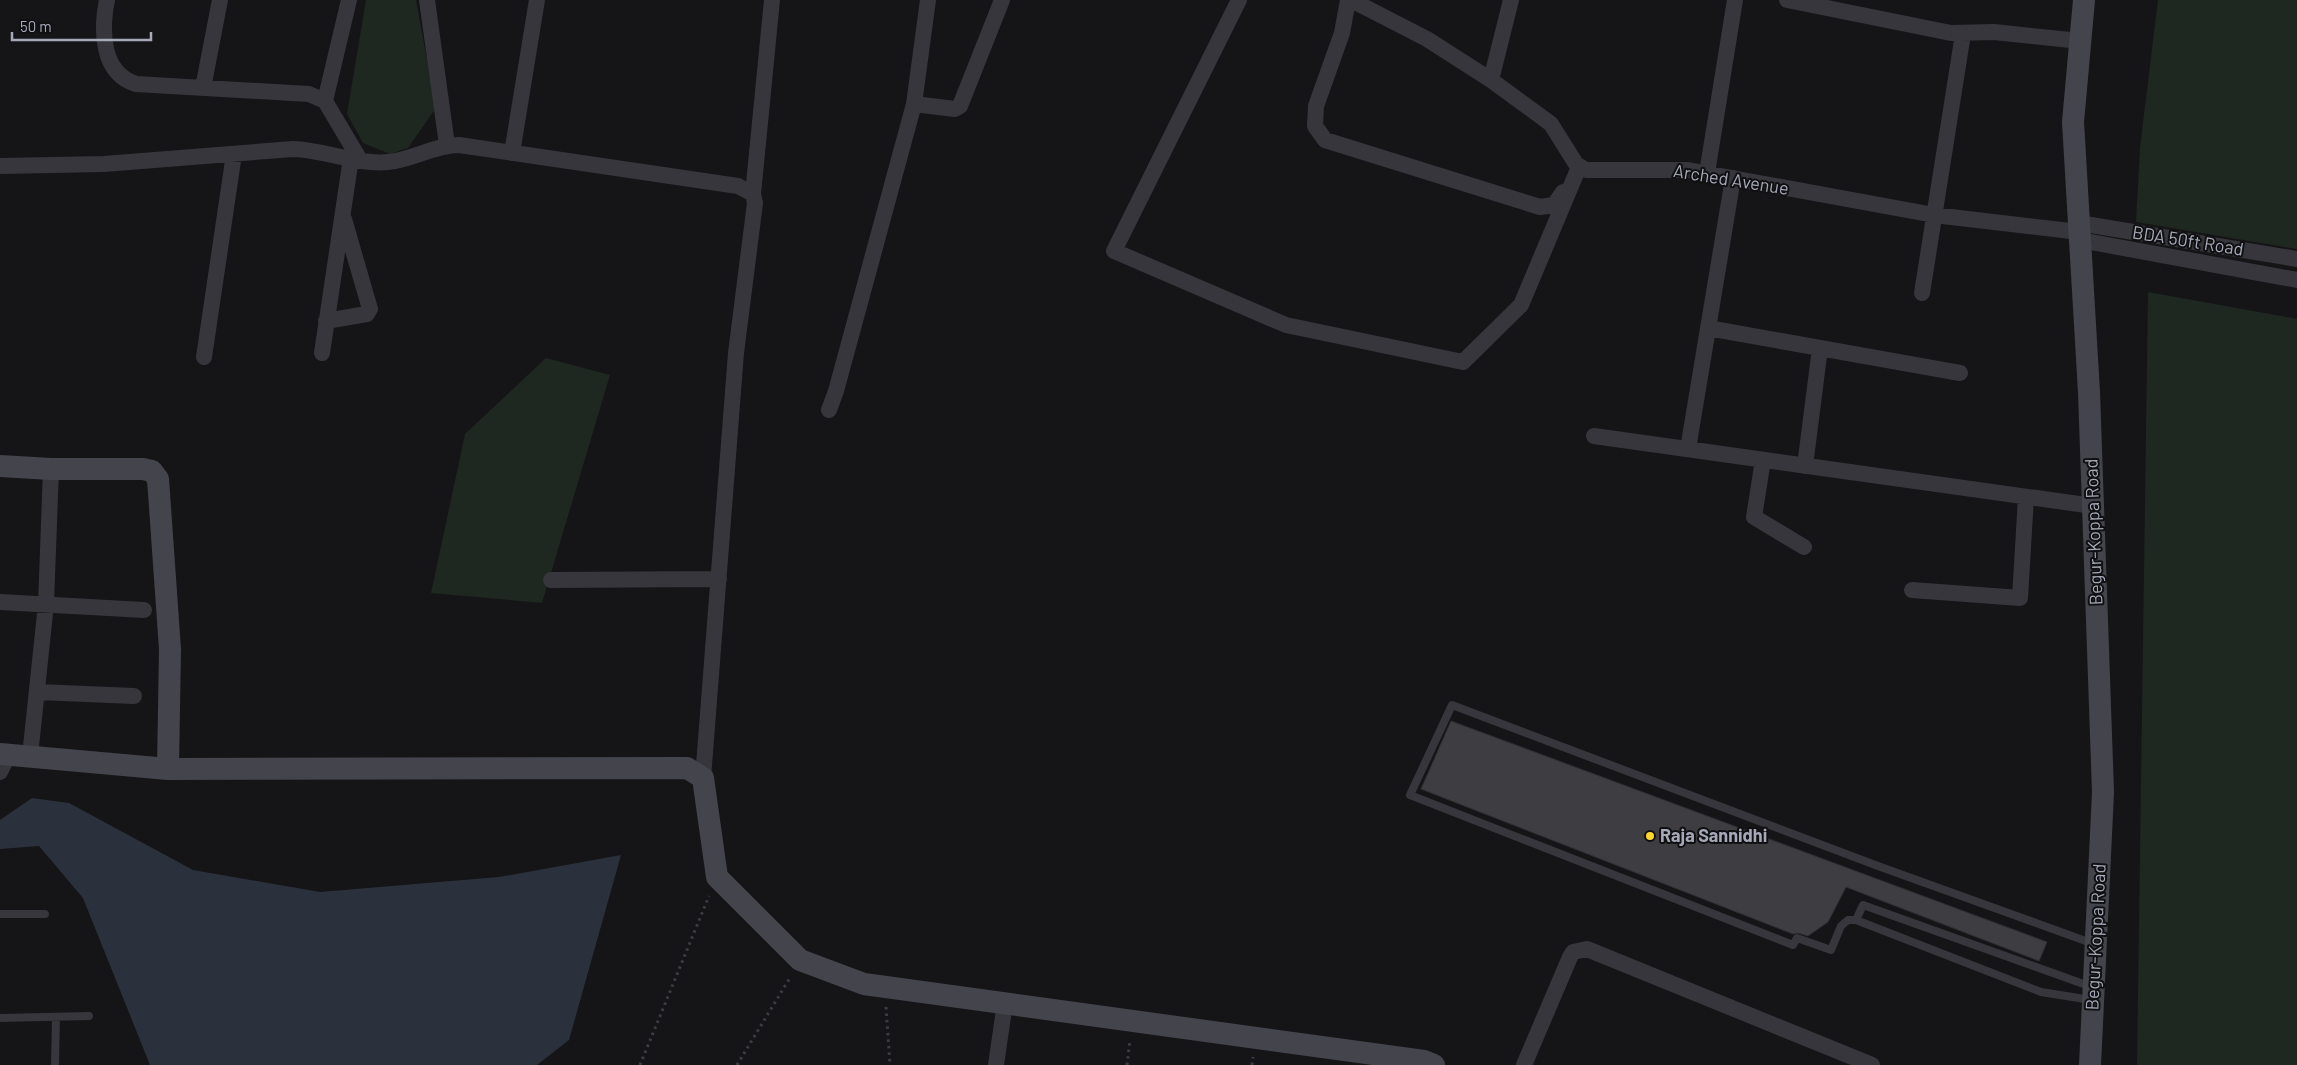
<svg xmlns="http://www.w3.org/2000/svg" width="2297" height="1065" font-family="Barlow,sans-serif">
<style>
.green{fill:#1f2721}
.water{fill:#2a313c}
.building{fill:#3d3d42;stroke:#302f33}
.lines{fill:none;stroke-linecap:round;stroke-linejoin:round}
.path{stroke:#3c3d44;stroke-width:3;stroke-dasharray:2.5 4;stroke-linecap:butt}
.lane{stroke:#36363c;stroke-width:8}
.street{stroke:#36363c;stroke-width:16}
.secondary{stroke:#44444d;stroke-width:22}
.poi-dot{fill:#ffd826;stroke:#101012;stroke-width:2}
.labels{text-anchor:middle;stroke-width:4;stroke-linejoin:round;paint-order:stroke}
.street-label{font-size:18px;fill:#a6a9b8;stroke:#101012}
.poi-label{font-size:18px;font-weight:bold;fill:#a6a9b8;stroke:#101012;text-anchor:start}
</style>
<rect width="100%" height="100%" fill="#151517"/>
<path class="green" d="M366 0H416L436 108 408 148 390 154 363 143 347 114Z
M2158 0H2297V249L2136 222 2140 147Z
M2148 292 2297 319V1065H2137Z
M546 358 610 375 542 603 431 593 465 434Z"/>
<path class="water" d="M32 798 69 803 193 870 320 892 499 877 621 855 569 1040 537 1065H150L83 898 39 846 0 849V820Z"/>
<path class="building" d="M1451 721 2047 942 2039 961 1846 887 1828 922 1808 936 1798 933 1793 934 1421 789Z"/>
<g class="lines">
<path class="path" d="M886 1007 890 1065
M640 1065 709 896
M737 1065 791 976
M1127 1065 1130 1040
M1252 1065 1253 1057"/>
<path class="lane" d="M0 914H45
M1856 920 1863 905 2092 987
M2091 1000 2041 992 1856 920H1848L1841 926 1831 950 1797 938 1793 945 1410 795 1452 705 1878 866 2094 944
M0 1018 89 1016
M55 1065 56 1017"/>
<path class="street" d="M107 0C101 30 101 73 136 84L309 94 325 101 360 160
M427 0 447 145
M1239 0 1114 251 1286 325 1463 362 1521 305 1579 167
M1348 0 1342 33 1316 106 1315 126 1325 140 1540 207 1554 205 1563 192
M1351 0 1427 39 1491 80 1551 124 1576 164 1586 170H1688L1934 215 2079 232
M1787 0 1951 33 1994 32 2080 41
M1491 80 1511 0
M203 88 220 0
M325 101 349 0
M914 104 955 109 960 106 1002 0
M512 153 537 0
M0 166 104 164 293 149C325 150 357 165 388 162 413 160 434 145 459 145L738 186 753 194 755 203 736 353 703 778
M1707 173 1735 0
M753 194 772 0
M2079 223 2297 259
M2080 240 2297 280
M1922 293 1963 34
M326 321 367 314 370 309 344 219
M1708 328 1960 373
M322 353 351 158
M204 357 234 154
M829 410 836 391 914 104 928 0
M1594 436 2093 506
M1688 449 1733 178
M1763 460 1754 517 1804 547
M1805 466 1820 348
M551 580 719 579
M1912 590 2020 598 2026 497
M0 602 144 610
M38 692 134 696
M30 756 46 604 51 469
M0 772 9 754
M996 1065 1005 1003
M1524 1065 1570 957 1573 952 1587 949 1872 1065"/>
<path class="secondary" d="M2084 0 2073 122 2089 392 2103 792 2090 1065
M0 466 51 469H143L152 471 158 479 170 649 168 769
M0 754 168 769 687 768 703 778 717 877 800 960 864 984 1424 1061 1434 1065"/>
</g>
<circle class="poi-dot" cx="1650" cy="836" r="5"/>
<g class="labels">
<g class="street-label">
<text transform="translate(1731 180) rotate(9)" y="6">Arched Avenue</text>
<text transform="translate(2188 241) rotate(9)" y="6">BDA 50ft Road</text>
<text transform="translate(2094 532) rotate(-92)" y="6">Begur-Koppa Road</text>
<text transform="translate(2096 937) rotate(-87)" y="6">Begur-Koppa Road</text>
</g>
<g class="poi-label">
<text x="1660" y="842">Raja Sannidhi</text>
</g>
</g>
<path d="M12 32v8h139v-8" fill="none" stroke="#a6a9b8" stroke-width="2.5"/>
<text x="20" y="32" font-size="15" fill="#a6a9b8" stroke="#101012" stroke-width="4" paint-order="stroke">50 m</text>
</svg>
